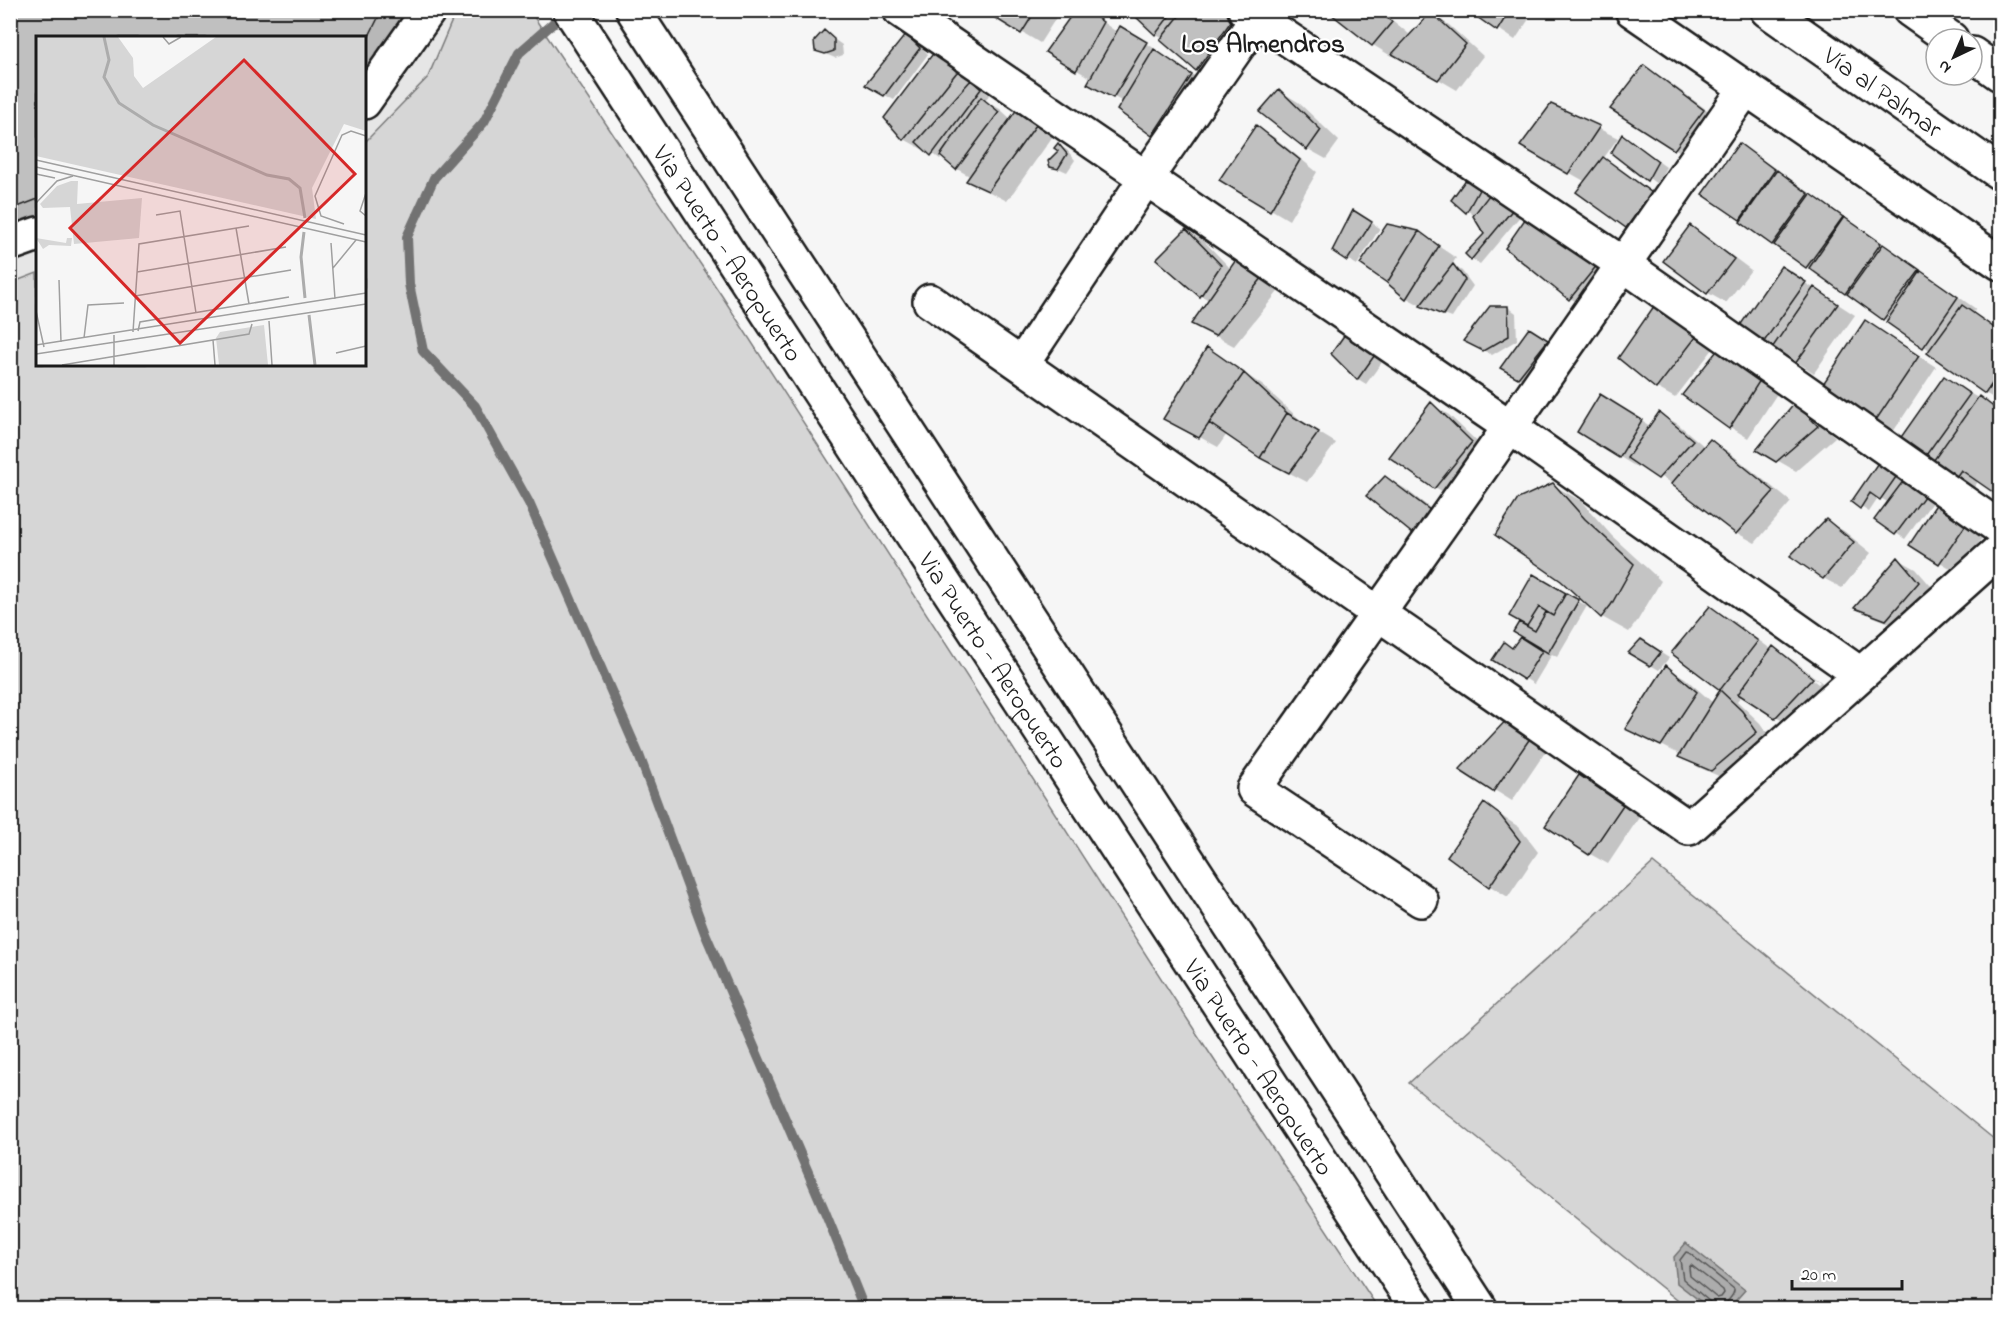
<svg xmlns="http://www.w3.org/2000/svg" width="2011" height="1319" font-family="'Indie Flower',sans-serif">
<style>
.built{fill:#e6e6e6}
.green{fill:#d6d6d6;stroke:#797979;stroke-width:1.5}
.water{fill:#acacac;stroke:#727272;stroke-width:1.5}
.shadow{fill:#0003}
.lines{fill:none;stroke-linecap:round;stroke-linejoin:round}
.shore{stroke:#565656;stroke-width:1.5}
.stream{stroke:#727272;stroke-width:10}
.building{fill:#c0c0c0;stroke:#1c1c1c;stroke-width:1.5}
.minor-casing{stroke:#1c1c1c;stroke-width:38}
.major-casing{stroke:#1c1c1c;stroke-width:38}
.minor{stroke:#fff;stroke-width:33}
.major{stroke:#fff;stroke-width:33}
.labels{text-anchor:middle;stroke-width:4.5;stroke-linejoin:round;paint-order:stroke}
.street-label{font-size:26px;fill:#1c1c1c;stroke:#fff}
.neighbourhood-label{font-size:27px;font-weight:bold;fill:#1c1c1c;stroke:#fff}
.inset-river{fill:none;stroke:#acacac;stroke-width:3}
.inset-road{fill:none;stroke:#9f9f9f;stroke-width:1.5}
.view{fill:#d62828;fill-opacity:0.15;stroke:#d62828;stroke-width:3}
.inset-edge{fill:none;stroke:#1c1c1c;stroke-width:3}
</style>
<rect width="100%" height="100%" fill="#f6f6f6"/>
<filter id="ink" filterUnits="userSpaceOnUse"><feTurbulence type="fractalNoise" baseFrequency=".0167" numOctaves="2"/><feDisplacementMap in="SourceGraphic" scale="12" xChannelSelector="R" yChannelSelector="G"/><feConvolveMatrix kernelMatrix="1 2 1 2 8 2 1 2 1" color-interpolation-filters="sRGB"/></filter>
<g filter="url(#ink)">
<path class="built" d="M10 11H456L428 77 365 142 364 38H38L37 273 11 283Z"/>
<path class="green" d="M456 11H530L722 296 1195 1031 1378 1308H11V283L37 273 38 364H364L365 142 428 77Z
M1653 863 2000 1144V1308H1687L1409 1083Z"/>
<path class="water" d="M1686 1243 1745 1290 1729 1308H1709L1677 1283 1674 1257Z"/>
<path class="shadow" d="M10 10H416L364 95V38H38V225L10 236Z
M985 10H1061L1040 43Z
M1127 10H1138L1135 15Z
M1144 10H1227L1251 28 1215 80 1197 70 1164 38 1156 34Z
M1327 10H1380L1409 34 1403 41 1405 43 1431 14 1449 25 1483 56 1457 90 1394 53 1391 56 1373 45Z
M1470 10H1535L1515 40Z
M1097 18 1118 33 1139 38 1209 86 1170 145 1152 135 1123 102 1089 83 1092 79 1047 52Z
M824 32 842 45 843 55 835 58 816 50Z
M906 36 915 41 928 54 894 100 867 85Z
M936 52 954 63 989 95 985 101 1000 109 1012 120 1018 111 1036 121 1053 136 1007 201 968 181 971 177 957 169 943 156 940 159 924 147 922 149 904 139Z
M1644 66 1662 77 1722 121 1693 160 1612 108Z
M1280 91 1298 102 1339 141 1326 159 1308 149 1261 112Z
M1552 106 1618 138 1603 159 1621 169 1669 205 1645 237 1627 227 1579 192 1586 182 1522 146Z
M1257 127 1275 138 1317 172 1289 220 1222 180Z
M1623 136 1666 167 1657 184 1613 152Z
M1058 145 1067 150 1075 160 1067 172 1051 165 1060 151Z
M1739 145 1757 156 1976 309 1973 313 2000 331V402L1985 393 1931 351 1773 243 1704 194Z
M1476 185 1488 194 1484 201 1485 202 1492 193 1522 214 1480 264 1472 259 1486 234 1475 216 1453 200Z
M1532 211 1615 276 1588 309 1570 298Z
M1354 212 1380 228 1357 265 1334 250Z
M1690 227 1708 238 1751 270 1726 303 1708 293 1665 261Z
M1186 230 1204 241 1231 269 1238 259 1281 288 1234 346 1193 324 1209 300 1200 295Z
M1419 233 1456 258 1452 265 1462 271 1473 286 1452 318 1425 308 1407 298 1362 264Z
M1782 268 1855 315 1814 373 1741 326Z
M1508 307 1516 313 1517 340 1492 355 1465 340Z
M1678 312 1720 340 1675 398 1657 388 1620 358Z
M1866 322 1936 367 1893 432 1875 421Z
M1350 329 1385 358 1366 384 1358 379Z
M1529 330 1556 346 1527 382 1502 368Z
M1208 349 1262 385 1306 425 1336 443 1307 482 1280 468 1227 434 1218 447 1183 428Z
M1720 349 1780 389 1748 438 1730 427Z
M1944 378 2000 411V495L1979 480 1973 489 1901 440Z
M1431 404 1449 415 1489 453 1453 498 1435 487Z
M1795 405 1813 416 1835 437 1796 471 1759 450Z
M1618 406 1650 426 1660 414 1678 424 1705 447 1711 441 1729 452 1791 502 1755 543 1737 533 1677 487 1640 464 1638 468 1579 432Z
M1893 461 1913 487 1933 501 1905 539 1876 520 1889 503 1879 497 1869 512 1853 502Z
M1386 478 1404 488 1448 522 1433 544Z
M1553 485 1581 501 1612 536 1661 581 1638 620 1629 632 1602 617 1562 580Z
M1955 515 1984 535 1958 573 1911 544Z
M1826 521 1844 531 1871 553 1842 588 1823 578Z
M1898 559 1916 569 1937 593 1905 629 1874 617 1857 607Z
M1534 576 1587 606 1557 657 1552 654 1534 684 1494 659 1513 649 1522 636 1515 632 1521 622Z
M1711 608 1729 618 1772 650 1774 648 1789 657V661L1818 684 1820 682 1790 658 1792 659 1830 689 1794 727 1742 695 1737 701 1760 723 1774 743 1730 781 1698 767 1681 755 1627 728 1667 667 1685 678 1713 703 1722 689 1673 653Z
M1642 641 1669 658 1659 670 1630 653Z
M1530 726 1550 745 1512 801 1462 770Z
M1580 777 1640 816 1608 864 1590 854Z
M1484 805 1519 827 1538 852 1508 897 1490 886 1449 856Z"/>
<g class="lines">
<path class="shore" d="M1691 1265 1723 1290 1724 1293 1721 1297 1717 1298 1690 1276 1689 1268Z
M1712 1308 1710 1302 1683 1279 1680 1260 1686 1252 1689 1253 1734 1289C1735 1297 1725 1300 1725 1308"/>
<path class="stream" d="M567 11 519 53 484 122 434 178 407 237 409 284 423 351 475 406 529 503 639 755 705 933 826 1214 864 1308"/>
</g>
<path class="building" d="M10 10H382L364 46V38H38V199L10 210Z
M982 10H1036L1021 34Z
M1075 10H1086L1103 22 1076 71 1045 52Z
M1142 10H1174L1155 35 1136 17Z
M1184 10H1225L1234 17 1196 71 1160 40Z
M1326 10H1377L1392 22 1372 46Z
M1467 10H1510L1497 31Z
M1431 12 1466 44 1438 80 1392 54Z
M1120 26 1147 42 1113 98 1087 84Z
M824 30 834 39V51L825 54 815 51 814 41Z
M906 34 920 48 884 96 865 85Z
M1154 49 1192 75 1152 136 1117 110Z
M935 51 957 72 903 140 884 118Z
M1644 65 1704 110 1674 150 1610 109Z
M971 80 981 89 931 156 916 142Z
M1279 89 1321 130 1307 150 1259 112Z
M981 97 999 112 956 170 940 156Z
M1551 104 1600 126 1568 174 1520 146Z
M1017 109 1036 125 988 191 966 181Z
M1256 125 1300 160 1270 211 1219 180Z
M1622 134 1658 161 1647 181 1611 153Z
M1058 143 1067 154 1058 169 1050 167 1048 161 1058 151 1054 148Z
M1739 143 1775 170 1740 220 1702 194Z
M1603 157 1652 193 1626 228 1576 192Z
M1777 170 1809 194 1772 245 1740 222Z
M1467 178 1480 188 1466 213 1451 200Z
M1492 191 1514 208 1471 260 1465 254 1484 234 1473 216Z
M1811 194 1843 217 1806 268 1774 245Z
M1532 209 1598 264 1569 300 1505 248Z
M1353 210 1372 222 1347 261 1332 251Z
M1844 217 1881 243 1845 294 1809 268Z
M1387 224 1419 231 1387 283 1360 264Z
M1690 225 1734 259 1707 294 1663 261Z
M1186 229 1221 265 1200 297 1156 259Z
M1419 231 1439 246 1406 299 1387 283Z
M1883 244 1920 270 1883 320 1847 294Z
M1238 257 1263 277 1215 336 1191 324Z
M1453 264 1465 280 1443 315 1420 306Z
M1781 266 1806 282 1763 343 1739 327Z
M1921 271 1958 297 1923 348 1886 322Z
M1814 287 1838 304 1795 364 1772 348Z
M1659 299 1703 328 1656 389 1618 358Z
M1962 305 2000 332V372L1985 394 1927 353Z
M1490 306H1508L1509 336 1483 351 1463 341Z
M1865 320 1919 356 1874 423 1821 387Z
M1350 327 1377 352 1357 380 1331 354Z
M1529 328 1548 340 1518 378 1500 368Z
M1207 347 1244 373 1199 438 1163 419Z
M1720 347 1762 377 1729 429 1682 395Z
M1244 373 1287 413 1260 458 1209 423Z
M1944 376 1970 394 1924 458 1899 440Z
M1600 394 1642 420 1619 458 1577 432Z
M1979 396 2000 412 1994 422 2000 427V490L1997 495 1961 470 1954 480 1931 464Z
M1431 402 1472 442 1434 489 1389 457Z
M1795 403 1818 426 1776 462 1756 450Z
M1659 412 1693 440 1658 479 1627 458Z
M1287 413 1319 432 1289 473 1260 458Z
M1710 439 1774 491 1736 534 1671 484Z
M1884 454 1903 467 1880 500 1870 493 1860 509 1851 502Z
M1385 476 1431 511 1414 535 1366 496Z
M1904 480 1925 495 1895 535 1874 520Z
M1553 483 1585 519 1634 564 1611 605 1601 618 1561 581 1495 535 1518 499Z
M1937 503 1967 523 1939 564 1909 545Z
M1826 519 1854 542 1823 579 1790 556Z
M1898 557 1919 582 1886 620 1854 608Z
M1533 574 1566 593 1553 616 1539 607 1527 626 1509 616Z
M1566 593 1579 600 1548 653 1513 632 1519 622 1535 631 1546 612 1553 616Z
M1710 606 1758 641 1720 690 1671 653Z
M1520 637 1542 651 1524 680 1492 660 1504 642 1512 648Z
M1641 639 1661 652 1650 666 1628 653Z
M1773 646 1813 678 1775 718 1738 694Z
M1666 665 1697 692 1661 746 1625 729Z
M1720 690 1742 711 1757 732 1711 771 1678 757Z
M1512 714 1533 734 1493 792 1459 770Z
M1579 775 1623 805 1589 855 1545 826Z
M1484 803 1500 815 1520 841 1489 887 1447 856Z"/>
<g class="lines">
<g class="minor-casing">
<path id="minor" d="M900 10 1510 427 1860 674
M1245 10 1623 264 2000 528
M1632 10 2000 263
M364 102 429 10
M10 244 38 234
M930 301 1379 614 1689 828 2000 550
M1022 364 1146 178 1263 10
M1421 900 1254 789 1510 427 1746 88"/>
</g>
<g class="major-casing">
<g id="major">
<path id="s1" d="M570 10 1417 1308"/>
<path d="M633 10 1480 1308"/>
<path id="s2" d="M1767 10 2000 173"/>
<path d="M1910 10 1951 39"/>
<path d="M1972 54 2000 74"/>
</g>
</g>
<use href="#minor" class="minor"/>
<use href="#major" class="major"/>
</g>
</g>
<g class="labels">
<g class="street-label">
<text dy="9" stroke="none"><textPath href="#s2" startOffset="142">Vía al Palmar</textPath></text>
<text dy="9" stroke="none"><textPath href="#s1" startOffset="290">Via Puerto - Aeropuerto</textPath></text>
<text dy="9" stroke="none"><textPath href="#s1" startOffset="776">Via Puerto - Aeropuerto</textPath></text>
<text dy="9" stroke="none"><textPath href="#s1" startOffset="1262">Via Puerto - Aeropuerto</textPath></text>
</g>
<g class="neighbourhood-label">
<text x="1263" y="52">Los Almendros</text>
</g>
</g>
<g transform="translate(36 36)">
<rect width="330" height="330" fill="#f6f6f6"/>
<path d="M0 1H82L97 22 98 40 107 52 180 1H330V95L308 88 276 152 280 183 0 120ZM35 145H42L41 168 106 162 103 202 38 208 34 171 7 172 4 168 21 150ZM0 202 30 207 31 202H36L35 210 13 209 7 213ZM228 289 232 329H183L180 302 184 296Z" fill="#d6d6d6"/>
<path class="inset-river" d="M68 1 73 24 68 41 83 67 117 89 231 139 253 143 264 152 269 182M268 196 265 221 269 262M273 279 279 329"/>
<path class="inset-road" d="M127 1 133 8 145 1M0 124 330 199M0 131 330 206M0 138 19 142M330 157 324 175 330 180M0 167 21 145 37 140M120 179 144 175 160 277M308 188 285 180 279 160 306 99 315 95 330 100M200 192 213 268M295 207 299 263M297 232 320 204M101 236 250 211M23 244 25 306M99 260 255 234M0 275 8 311M233 285 236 329M102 295 104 286 253 261M97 296 103 208 213 190M78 299V329M48 302 52 269 88 267M177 304 179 329M0 309 330 257M300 317 330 310M0 318 330 268M26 329 213 298 216 288"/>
<path class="view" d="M208 24 319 138 144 307 34 192Z"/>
<rect width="330" height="330" class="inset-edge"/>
</g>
<rect width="2011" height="1319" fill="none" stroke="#fff" stroke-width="36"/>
<rect x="18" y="18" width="1975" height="1283" fill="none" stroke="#1c1c1c" stroke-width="2" filter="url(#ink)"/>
<g transform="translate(1954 57) rotate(224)"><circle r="28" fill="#ffffff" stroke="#a4a4a4" stroke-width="1.5"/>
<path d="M0-4.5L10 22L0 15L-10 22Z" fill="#1c1c1c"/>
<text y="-9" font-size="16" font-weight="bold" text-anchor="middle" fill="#1c1c1c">N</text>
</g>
<path d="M1792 1280v9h110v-9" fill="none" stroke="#1c1c1c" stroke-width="3"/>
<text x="1801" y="1280" font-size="18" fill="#1c1c1c" stroke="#ffffff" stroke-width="4.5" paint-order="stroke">20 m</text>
</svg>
